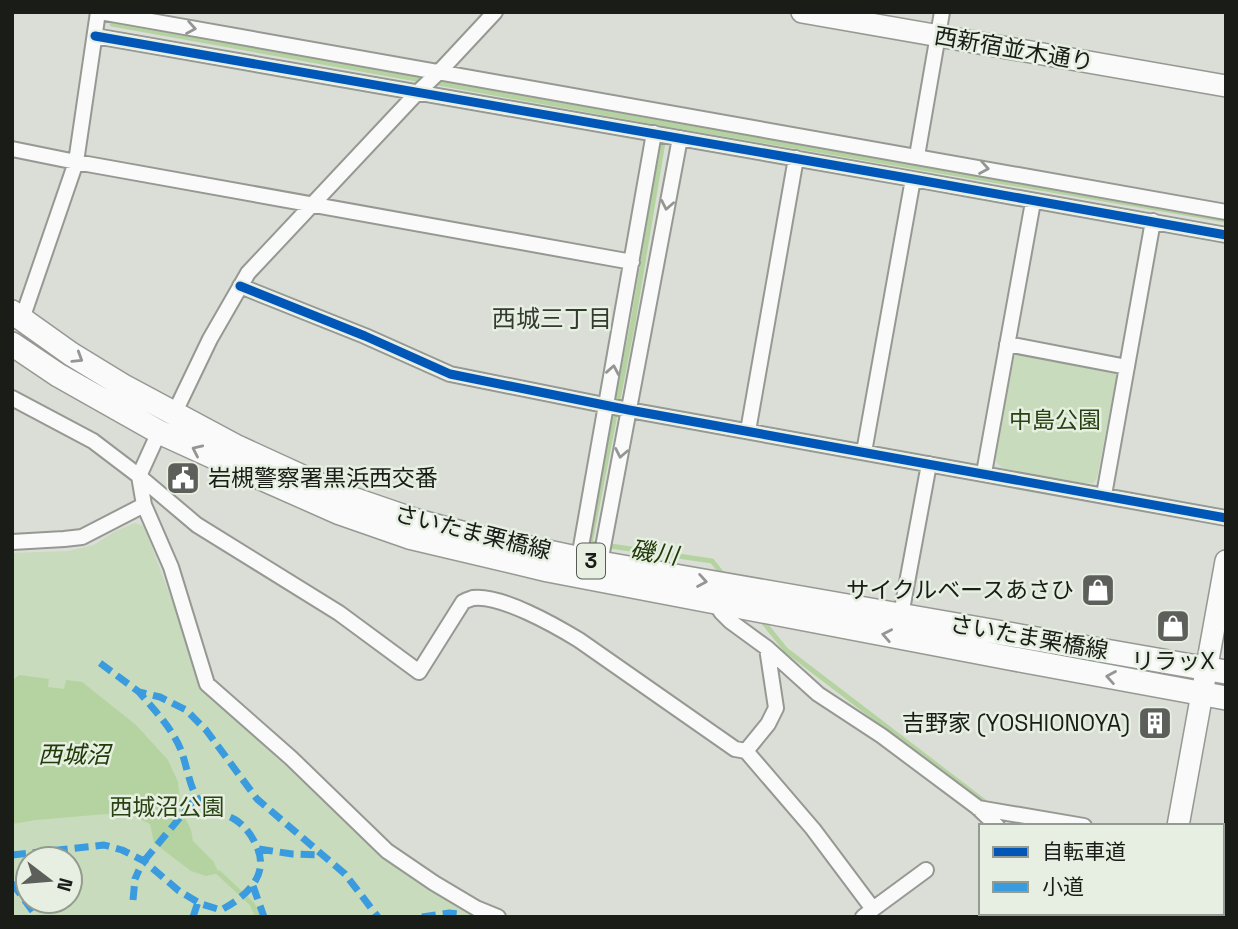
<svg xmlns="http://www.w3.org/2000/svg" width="1238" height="929" font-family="'Space Grotesk','Noto Sans JP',sans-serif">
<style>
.park{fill:#c8dbbc;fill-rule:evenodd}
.water{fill:#b5d3a0}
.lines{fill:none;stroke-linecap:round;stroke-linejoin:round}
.stream{stroke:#b5d3a0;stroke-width:5}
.street-casing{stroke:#969993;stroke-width:18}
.secondary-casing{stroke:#969993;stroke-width:24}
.primary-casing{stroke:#969993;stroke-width:26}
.street{stroke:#f9faf9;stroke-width:14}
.secondary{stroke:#f9faf9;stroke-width:21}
.primary{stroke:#f9faf9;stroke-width:23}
.quiet{stroke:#3b9bdf;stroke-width:7;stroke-dasharray:14 7;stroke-linecap:butt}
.cycleway-casing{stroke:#e6efe1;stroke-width:13}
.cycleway{stroke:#0057b8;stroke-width:9}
.oneway{stroke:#949693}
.labels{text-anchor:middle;stroke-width:5;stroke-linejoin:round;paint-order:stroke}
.shield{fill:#e6efe1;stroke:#565b54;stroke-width:2}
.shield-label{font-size:21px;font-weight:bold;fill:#191c17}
.street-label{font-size:23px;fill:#191c17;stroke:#e6efe1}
.park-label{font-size:23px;fill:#284212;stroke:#e6efe1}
.poi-label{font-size:23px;fill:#191c17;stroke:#e6efe1;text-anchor:end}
.neighbourhood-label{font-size:24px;fill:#333a2f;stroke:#e6efe1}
.water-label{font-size:24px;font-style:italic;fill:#203a08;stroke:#e6efe1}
</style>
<rect width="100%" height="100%" fill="#daded6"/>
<path class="park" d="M1021 351 1115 369 1117 373 1097 478 1093 483H1083L1002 468 995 460 1014 357Z
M135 523 144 526 175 609 201 688 388 860 454 904 481 917H12V553L68 551 94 545 114 532ZM28 859H70V901H28Z"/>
<path class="water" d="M19 675 49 679 48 687 64 689 66 680 82 682 136 725 168 760 178 782 181 809 191 830 193 841 213 861 219 873 206 876 191 871 154 843 150 824 135 817 106 814 36 820 12 824V681Z"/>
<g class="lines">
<path class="stream" d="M113 14 112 24 666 124 1226 220
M666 124 633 322 590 543 712 561 724 576
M760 618 786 650 990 806
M1222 859 1226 860
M219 873 252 904 258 917"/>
<g class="street-casing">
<path id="street" d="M100 12 1226 212
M95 36 913 179 1226 235
M12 149 76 162 632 262
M917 156 942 12
M240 286 365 336 450 374 629 410 1226 518
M22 319 76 162 98 12
M1007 344 1127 367
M12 398 93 441 139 476 144 505 171 567 207 684 291 758 387 851 434 883 476 908 498 917
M174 414 210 339 248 273 417 93 440 71 495 12
M748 431 796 158
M159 432 139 476 197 525 339 613 419 672 463 602C466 600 470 599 473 598 500 594 556 626 579 640L735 749 746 751
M864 452 913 179
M984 473 1033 202
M1104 495 1153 221
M12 542 64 539 82 537 144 505
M579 558 654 133
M600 563 680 138
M715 601 721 612 730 621 767 648 818 694 882 736 977 807 997 826
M901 615 929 464
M767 648 776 708 768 724 746 751 813 829 873 909 863 917
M978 808 1084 826
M1222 849 1226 850
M1222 876H1226
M873 909 926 870
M1088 913 1093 917
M1017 917 1023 913"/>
</g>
<g class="secondary-casing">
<path id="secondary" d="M802 12 1226 86
M1178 826 1226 561
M1162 917V913"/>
</g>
<g class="primary-casing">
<path id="primary" d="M12 312 71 354 125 387 235 446 344 496 414 520 477 537 600 563 1226 672
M12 344 58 375 159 432 227 463 340 513 409 537 548 570 1009 658 1226 698"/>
</g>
<use href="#street" class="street"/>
<use href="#secondary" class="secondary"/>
<use href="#primary" class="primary"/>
<path class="quiet" d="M100 663 139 692 160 697 186 710 206 730 257 799 345 874 378 917
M259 849 292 854 320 855
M12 855 104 845 122 850 144 861 179 891 201 904 221 910C247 896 272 874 255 843 251 834 242 823 234 819 218 810 211 819 198 799 190 788 187 767 182 753 174 730 155 711 139 692
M144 861 196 798
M12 883 37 917
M253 886 264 917
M133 900 135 879 139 870
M193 917 198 902
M422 917 449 913 461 914"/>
<g class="cycleway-casing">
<path id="cycleway" d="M95 36 913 179 1226 235
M240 286 365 336 450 374 629 410 1226 518"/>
</g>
<use href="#cycleway" class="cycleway"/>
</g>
<defs><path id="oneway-chevron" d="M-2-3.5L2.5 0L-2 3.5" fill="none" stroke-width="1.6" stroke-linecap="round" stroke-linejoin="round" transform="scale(1.75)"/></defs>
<g class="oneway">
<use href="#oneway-chevron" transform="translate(191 28) rotate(10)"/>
<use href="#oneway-chevron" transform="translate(984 168) rotate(10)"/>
<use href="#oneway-chevron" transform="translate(667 205) rotate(101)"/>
<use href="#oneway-chevron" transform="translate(78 358) rotate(32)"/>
<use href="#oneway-chevron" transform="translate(613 370) rotate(-80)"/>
<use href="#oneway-chevron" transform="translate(197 450) rotate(-155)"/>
<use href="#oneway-chevron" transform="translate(621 453) rotate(101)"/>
<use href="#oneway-chevron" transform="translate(702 581) rotate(10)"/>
<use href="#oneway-chevron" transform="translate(887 635) rotate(-169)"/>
<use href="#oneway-chevron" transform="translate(1111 677) rotate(-170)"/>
</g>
<defs>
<g id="civic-square" transform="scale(1.75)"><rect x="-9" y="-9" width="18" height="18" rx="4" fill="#5d605a" stroke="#e6efe1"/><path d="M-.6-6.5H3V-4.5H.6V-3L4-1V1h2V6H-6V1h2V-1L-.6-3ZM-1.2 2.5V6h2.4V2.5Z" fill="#fff"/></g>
<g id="shop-square" transform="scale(1.75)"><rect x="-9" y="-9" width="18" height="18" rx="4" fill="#5d605a" stroke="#e6efe1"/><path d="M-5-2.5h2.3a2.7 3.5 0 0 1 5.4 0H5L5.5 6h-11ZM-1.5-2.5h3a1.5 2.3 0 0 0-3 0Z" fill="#fff"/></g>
<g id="building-square" transform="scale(1.75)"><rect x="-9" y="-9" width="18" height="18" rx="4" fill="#5d605a" stroke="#e6efe1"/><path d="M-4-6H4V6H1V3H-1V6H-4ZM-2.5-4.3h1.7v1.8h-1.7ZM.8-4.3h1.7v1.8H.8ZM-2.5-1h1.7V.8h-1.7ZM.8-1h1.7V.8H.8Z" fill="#fff"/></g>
</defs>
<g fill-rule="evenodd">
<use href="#civic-square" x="183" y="478"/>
<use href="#shop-square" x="1098" y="590"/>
<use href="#shop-square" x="1173" y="626"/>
<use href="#building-square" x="1155" y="723"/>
</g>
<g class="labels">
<rect class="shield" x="577" y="543.5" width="28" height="35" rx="5"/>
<g class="shield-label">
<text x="591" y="568">3</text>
</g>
<g class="street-label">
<text transform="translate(1014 49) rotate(10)" y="8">西新宿並木通り</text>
<text transform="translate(473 532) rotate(14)" y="8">さいたま栗橋線</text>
<text transform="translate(1029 637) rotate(10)" y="8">さいたま栗橋線</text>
</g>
<g class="park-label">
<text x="1055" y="428">中島公園</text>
<text x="167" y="815">西城沼公園</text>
</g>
<g class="poi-label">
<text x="208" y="486" text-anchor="start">岩槻警察署黒浜西交番</text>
<text x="1074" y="598">サイクルベースあさひ</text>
<text x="1173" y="669" text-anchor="middle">リラッX</text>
<text x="1130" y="731">吉野家 (YOSHIONOYA)</text>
</g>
<g class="neighbourhood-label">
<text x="552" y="327">西城三丁目</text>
</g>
<g class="water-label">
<text transform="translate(654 553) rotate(8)" y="8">磯川</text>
<text x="74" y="763">西城沼</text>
</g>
</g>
<rect width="1238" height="929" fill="none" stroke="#191c17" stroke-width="28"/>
<rect x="979" y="824" width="245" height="91" fill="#e6efe1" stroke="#949b90" stroke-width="2"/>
<rect x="993" y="847" width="35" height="10" fill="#0057b8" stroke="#949b90" stroke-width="2"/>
<text x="1042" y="859" font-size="21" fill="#191c17">自転車道</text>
<rect x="993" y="882" width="35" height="10" fill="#3b9bdf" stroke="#949b90" stroke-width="2"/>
<text x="1042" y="894" font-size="21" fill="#191c17">小道</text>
<g transform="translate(49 880) rotate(106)"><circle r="33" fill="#e6efe1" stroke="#949b90" stroke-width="2"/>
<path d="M0-5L12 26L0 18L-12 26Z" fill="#5d605a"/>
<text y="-10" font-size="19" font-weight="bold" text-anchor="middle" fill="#191c17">N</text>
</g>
</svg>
